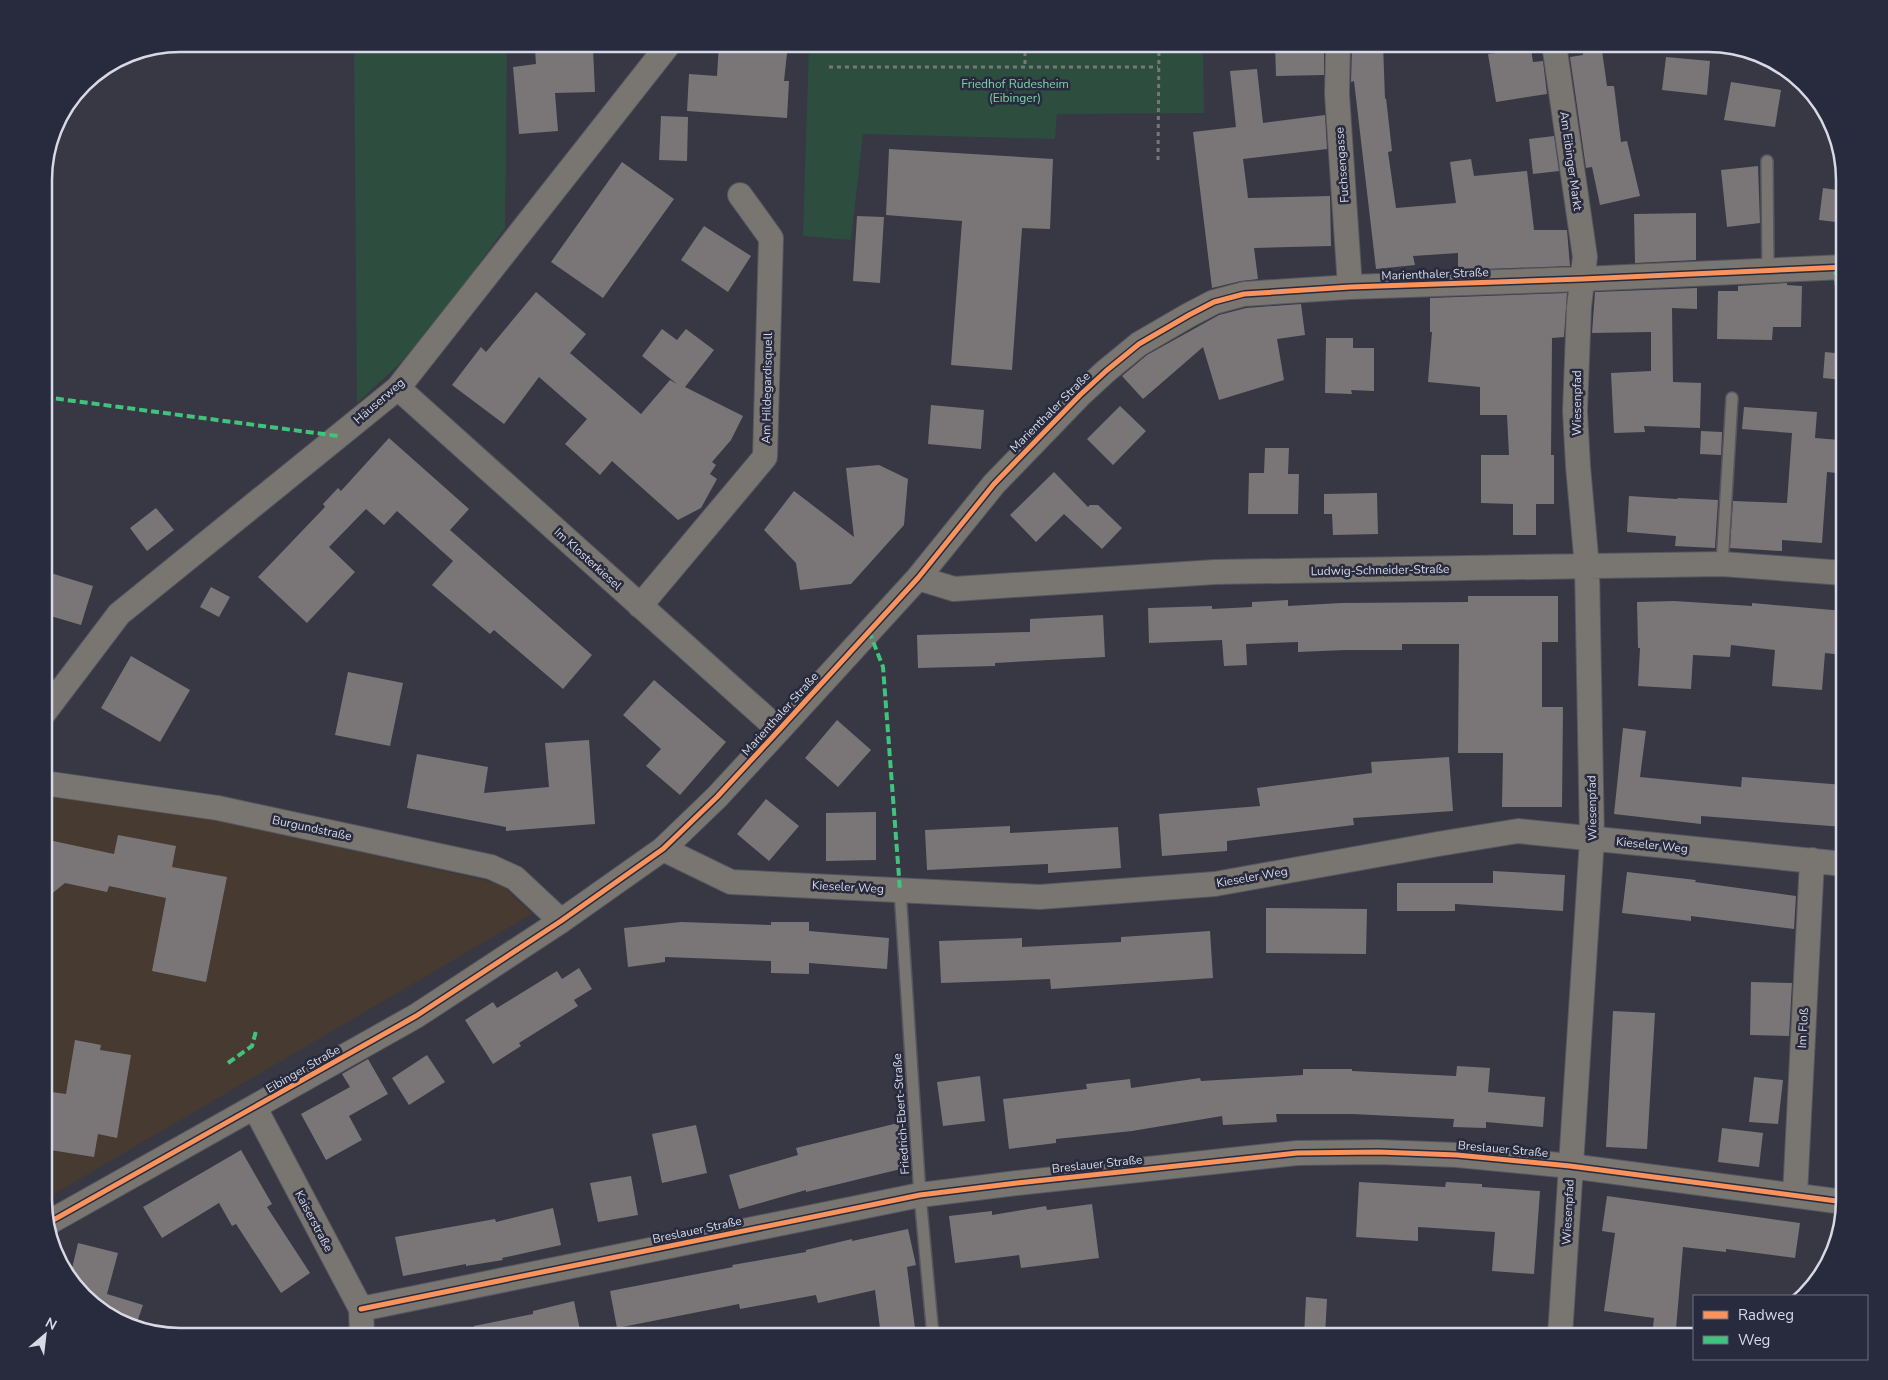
<svg xmlns="http://www.w3.org/2000/svg" width="1888" height="1380" font-family="'Nunito Sans',sans-serif">
<style>
.medical{fill:#473a30}
.green{fill:#2d4d3e}
.building{fill:#7a7678}
.lines{fill:none;stroke-linecap:round;stroke-linejoin:round}
.lane-casing{stroke:#555660;stroke-width:14}
.street-casing{stroke:#555660;stroke-width:26}
.path{stroke:#787776;stroke-width:3;stroke-dasharray:4 4;stroke-linecap:butt}
.lane{stroke:#797570;stroke-width:11}
.street{stroke:#797570;stroke-width:24}
.quiet{stroke:#40c37c;stroke-width:4;stroke-dasharray:8 4;stroke-linecap:butt}
.cycleway-casing{stroke:#282a3d;stroke-width:8}
.cycleway{stroke:#f8935d;stroke-width:5}
.labels{text-anchor:middle;stroke-width:5;stroke-linejoin:round;paint-order:stroke}
.park-label{font-size:12px;fill:#76d6a6;stroke:#282a3d}
.street-label{font-size:12px;fill:#d7d9e6;stroke:#282a3d}
.rim{fill:none;stroke:#d7d9e6;stroke-width:2.5}
</style>
<rect width="100%" height="100%" fill="#373843"/>
<path class="medical" d="M44 794 228 822 501 884 532 914 44 1200Z"/>
<path class="green" d="M354 44 381 46 507 44 505 228 420 345 357 403Z
M809 44H1203L1204 113 1057 114 1055 139 863 134 851 240 803 236Z"/>
<path class="building" d="M719 44H788L784 81H789L787 118 687 111 689 74 717 76Z
M1275 44H1320V47H1324V75L1276 76Z
M1383 44 1385 99 1386 98 1392 151 1388 152 1396 208 1456 203 1450 162 1471 159 1474 176 1527 171 1534 230H1567L1570 266 1458 270V253L1413 256 1415 265 1376 269 1354 81 1351 82 1352 46Z
M1582 44H1601L1607 86H1614L1621 142 1627 141 1640 196 1600 205 1592 167 1586 168 1570 57 1583 55Z
M593 48 595 92 555 93 558 131 519 134 513 67 536 64 535 50Z
M1531 49 1533 62 1543 61 1547 94 1496 102 1488 54Z
M1666 57 1710 61 1707 95 1662 90Z
M1257 69 1263 123 1325 115 1327 149 1243 159 1248 198 1330 196 1331 246 1254 248 1258 279 1241 281 1212 288 1193 132 1236 127 1230 71Z
M1731 82 1781 90 1775 127 1724 120Z
M661 116 688 117 687 161 659 160Z
M1554 136 1559 171 1533 174 1529 139Z
M889 149 1053 159 1050 229 1022 228 1012 370 951 365 962 221 886 215Z
M622 162 674 199 603 298 551 262Z
M1758 166 1760 223 1727 227 1721 170Z
M1823 188 1844 191V223L1819 220Z
M1696 213V260L1635 263 1634 214Z
M857 216 884 217 880 283 853 281Z
M704 226 751 256 728 292 681 260Z
M1787 283V285L1802 286 1801 327H1773L1772 340 1717 339 1718 291H1738V286Z
M1697 288V309L1672 308 1673 382 1701 383 1700 428 1644 426 1645 432 1614 433 1611 373 1651 371V332L1592 333 1595 292Z
M536 292 586 334 570 353 641 414 670 380 677 384 642 356 662 329 677 340 686 329 714 350 685 387 743 416 731 440 712 462 716 465 710 474 717 479 701 508 678 520 612 461 600 475 565 444 587 419 539 377 504 424 452 385 481 347 486 352Z
M1567 293 1564 337 1552 338 1551 455H1554V504H1536V535H1513V504L1481 503V455H1509L1507 415H1480V387L1428 382 1432 332H1430V298Z
M1301 304 1305 335 1277 339 1284 380 1219 400 1203 347 1143 399 1122 376 1147 355 1219 315 1246 308Z
M1326 338H1353V348H1374V391L1351 390 1352 394 1325 393Z
M1825 352 1844 354V380L1823 378Z
M931 405 984 410 981 449 928 444Z
M1120 406 1146 431 1113 465 1087 439Z
M1744 407 1817 412 1815 438 1840 440 1837 473 1827 472 1822 543 1782 540V551L1730 548 1733 501 1787 503 1792 433 1742 429Z
M1701 431 1722 432 1721 455 1700 454Z
M389 438 469 509 450 530 592 655 563 689 494 630 490 634 432 585 453 561 397 511 384 525 366 509 329 547 355 572 307 623 258 577 325 507 323 504 338 488 341 491Z
M1265 448H1289L1288 474H1299L1298 514H1248L1249 473H1264Z
M879 465 908 479 904 525 851 584 800 590 796 563 764 530 794 491 854 537 846 468Z
M1054 472 1088 507 1090 505H1098L1122 528 1102 549 1064 514 1036 542 1010 515Z
M1377 493 1378 534 1333 535 1332 514H1324V494Z
M1629 496 1677 499 1678 498 1718 500 1715 548 1675 546 1676 536 1627 532Z
M156 508 174 530 147 551 130 528Z
M44 571 93 586 81 625 44 614Z
M211 587 230 597 219 617 200 607Z
M1468 596H1558V642H1542V707H1563L1562 807H1502L1503 753H1458L1459 644H1402V650H1345L1298 652V642L1246 644 1247 665 1224 666 1222 640 1149 643 1148 608 1212 606V609L1252 607V602L1288 600V606L1341 603 1468 602Z
M1674 601 1752 606V603L1844 611V655L1825 653 1822 690 1772 686 1775 650 1731 645 1730 657 1693 655 1691 689 1638 686 1640 648H1638L1637 602Z
M1103 615 1105 657 995 663V666L918 668 917 635 1030 632V619Z
M131 656 190 690 160 742 101 708Z
M348 672 403 683 390 746 335 735Z
M654 680 726 742 680 795 646 766 661 749 623 715Z
M837 720 871 750 838 787 805 758Z
M1623 728 1646 731 1640 777 1741 787 1742 777 1844 785V827L1701 816V824L1614 814Z
M589 740 595 824 506 831V827L407 808 417 754 488 767 484 793 549 787 545 743Z
M1449 757 1453 811 1353 818 1354 825 1227 841V851L1162 856 1159 814 1260 806 1257 788 1372 773 1371 762Z
M766 799 799 826 769 861 737 834Z
M876 812V860L826 861V813Z
M1010 826V833L1118 827 1121 868 1048 873V864L927 870 925 830Z
M118 835 176 846 172 867 227 877 206 982 152 971 166 898 109 886 107 892 65 883 44 900V839L114 854Z
M1493 871 1565 875 1563 911 1455 904V911H1397V883H1493Z
M1627 872 1696 880 1695 882 1796 896 1794 929 1691 916V921L1622 913Z
M1266 908 1367 909 1366 954 1266 953Z
M681 922 771 925V922H809V931L889 938 887 969 809 963V974L771 973V961L665 957V962L628 967 624 928Z
M1210 931 1213 978 1051 989 1050 979 941 983 939 941 1022 938V947L1121 942V937Z
M579 968 592 989 574 1000 578 1006 519 1043 521 1046 493 1064 465 1020 493 1002 497 1008 557 971 562 979Z
M1751 982 1792 983 1789 1036 1750 1035Z
M1613 1011 1655 1013 1647 1149 1606 1147Z
M75 1040 101 1045 100 1050 131 1055 117 1138 98 1134 94 1157 44 1149V1091L66 1094Z
M427 1055 445 1082 409 1105 392 1078Z
M368 1059 388 1094 349 1116 362 1140 326 1160 301 1114 350 1087 342 1074Z
M1457 1066 1490 1068 1488 1092 1545 1097 1543 1127 1486 1122V1128L1453 1127 1454 1119 1352 1114H1276L1277 1122 1223 1125 1222 1116 1132 1131 1056 1139V1143L1009 1149 1003 1099 1087 1089 1086 1084 1130 1079 1131 1088 1200 1078 1201 1081 1303 1075V1069H1352V1071L1456 1076Z
M980 1076 985 1121 943 1126 937 1082Z
M1754 1077 1783 1080 1778 1124 1749 1122Z
M898 1123 909 1167 806 1192V1190L739 1209 729 1175 798 1155 796 1148Z
M696 1125 707 1173 662 1183 652 1134Z
M1722 1128 1763 1133 1759 1167 1718 1162Z
M241 1150 272 1204 267 1207 310 1273 281 1293 236 1224 232 1226 219 1203 162 1238 143 1207Z
M631 1176 638 1215 598 1222 590 1183Z
M1359 1182 1445 1187 1446 1182 1482 1184V1187L1540 1191 1534 1274 1492 1271 1495 1232 1418 1227V1241L1356 1237Z
M1607 1196 1800 1223 1795 1258 1726 1249V1252L1683 1247 1676 1329 1653 1327 1654 1318 1604 1311 1615 1233 1602 1231Z
M1092 1204 1099 1258 1021 1268 1019 1255 955 1263 949 1216 992 1211V1215L1046 1206 1047 1210Z
M553 1208 561 1245 502 1258 503 1260 466 1266V1264L403 1276 395 1237 495 1219 496 1222Z
M908 1229 916 1265 907 1267 916 1336H881L875 1290 818 1303 816 1295 740 1309 739 1304 617 1328 610 1291 733 1267 732 1265 806 1252V1250L852 1239V1241Z
M78 1243 118 1253 107 1294 143 1305 136 1325 119 1320 97 1308 70 1277Z
M1306 1297 1327 1299 1325 1336H1304Z
M574 1301 580 1330 573 1336H475L474 1326 533 1314V1311Z"/>
<g class="lines">
<g class="lane-casing">
<path id="lane" d="M1767 161 1768 269
M1722 564 1732 398
M900 890 920 1195 933 1336"/>
</g>
<g class="street-casing">
<path id="street" d="M1338 44 1337 94 1350 287
M1554 44 1585 257 1579 307 1575 411 1578 466 1587 567 1592 839 1560 1336
M398 388 779 730
M918 578 954 589 1215 572 1722 564 1844 573
M640 606 765 457 771 238 740 195
M44 713 119 614 398 388 669 44
M44 783 218 808 491 867 515 878 561 921
M663 849 731 882 1040 897 1215 884 1438 844 1518 831 1844 864
M255 1108 361 1309 362 1336
M1795 1195 1812 860
M48 1223 416 1016 561 921 663 849 717 797 779 730 918 578 994 484 1080 395 1106 371 1139 344 1189 315 1214 302 1244 294 1350 287 1582 279 1844 267
M361 1309 920 1195 1017 1183 1297 1153 1378 1152 1457 1155 1570 1166 1844 1202"/>
</g>
<path class="path" d="M1025 44V67
M829 67H1158
M1158 160 1159 44"/>
<use href="#lane" class="lane"/>
<use href="#street" class="street"/>
<path class="quiet" d="M1835 267 1843 346
M44 397 338 436
M869 631 883 667 900 890
M228 1063 252 1046 256 1031"/>
<g class="cycleway-casing">
<path id="cycleway" d="M48 1223 416 1016 561 921 663 849 717 797 779 730 918 578 994 484 1080 395 1106 371 1139 344 1189 315 1214 302 1244 294 1350 287 1582 279 1844 267
M361 1309 920 1195 1017 1183 1297 1153 1378 1152 1457 1155 1570 1166 1844 1202"/>
</g>
<use href="#cycleway" class="cycleway"/>
</g>
<g class="labels">
<g class="park-label">
<text x="1015" y="88">Friedhof Rüdesheim<tspan x="1015" dy="14">(Eibinger)</tspan></text>
</g>
<g class="street-label">
<text transform="translate(1571 161) rotate(82)" y="4">Am Eibinger Markt</text>
<text transform="translate(1342 165) rotate(-94)" y="4">Fuchsengasse</text>
<text transform="translate(1435 274) rotate(-2)" y="4">Marienthaler Straße</text>
<text transform="translate(767 388) rotate(-89)" y="4">Am Hildegardisquell</text>
<text transform="translate(379 401) rotate(-41)" y="4">Häuserweg</text>
<text transform="translate(1577 403) rotate(-90)" y="4">Wiesenpfad</text>
<text transform="translate(1050 412) rotate(-45)" y="4">Marienthaler Straße</text>
<text transform="translate(588 559) rotate(42)" y="4">Im Klosterkiesel</text>
<text transform="translate(1380 570) rotate(-1)" y="4">Ludwig-Schneider-Straße</text>
<text transform="translate(780 714) rotate(-48)" y="4">Marienthaler Straße</text>
<text transform="translate(1592 808) rotate(-91)" y="4">Wiesenpfad</text>
<text transform="translate(312 828) rotate(12)" y="4">Burgundstraße</text>
<text transform="translate(1652 845) rotate(6)" y="4">Kieseler Weg</text>
<text transform="translate(1252 877) rotate(-10)" y="4">Kieseler Weg</text>
<text transform="translate(848 887) rotate(3)" y="4">Kieseler Weg</text>
<text transform="translate(1803 1028) rotate(-87)" y="4">Im Floß</text>
<text transform="translate(303 1069) rotate(-30)" y="4">Eibinger Straße</text>
<text transform="translate(901 1114) rotate(-94)" y="4">Friedrich-Ebert-Straße</text>
<text transform="translate(1503 1149) rotate(5)" y="4">Breslauer Straße</text>
<text transform="translate(1097 1164) rotate(-6)" y="4">Breslauer Straße</text>
<text transform="translate(1568 1212) rotate(-87)" y="4">Wiesenpfad</text>
<text transform="translate(314 1221) rotate(62)" y="4">Kaiserstraße</text>
<text transform="translate(697 1230) rotate(-12)" y="4">Breslauer Straße</text>
</g>
</g>
<path d="M0 0H1888V1380H0ZM180 52H1708A128 128 0 0 1 1836 180V1200A128 128 0 0 1 1708 1328H180A128 128 0 0 1 52 1200V180A128 128 0 0 1 180 52Z" fill="#282a3d" fill-rule="evenodd"/>
<path class="rim" d="M180 52H1708A128 128 0 0 1 1836 180V1200A128 128 0 0 1 1708 1328H180A128 128 0 0 1 52 1200V180A128 128 0 0 1 180 52Z"/>
<rect x="1693" y="1295" width="175" height="65" fill="#282a3d" stroke="#6e7081"/>
<rect x="1703" y="1311" width="25" height="8" fill="#f8935d" stroke="#6e7081"/>
<text x="1738" y="1320" font-size="15" fill="#d7d9e6">Radweg</text>
<rect x="1703" y="1336" width="25" height="8" fill="#40c37c" stroke="#6e7081"/>
<text x="1738" y="1345" font-size="15" fill="#d7d9e6">Weg</text>
<g transform="translate(45 1335) rotate(28)" stroke="#282a3d" stroke-width="4" paint-order="stroke">
<path d="M0-4L9 19L0 12L-9 19Z" fill="#d7d9e6"/>
<text y="-8" font-size="14" font-weight="bold" text-anchor="middle" fill="#d7d9e6">N</text>
</g>
</svg>
